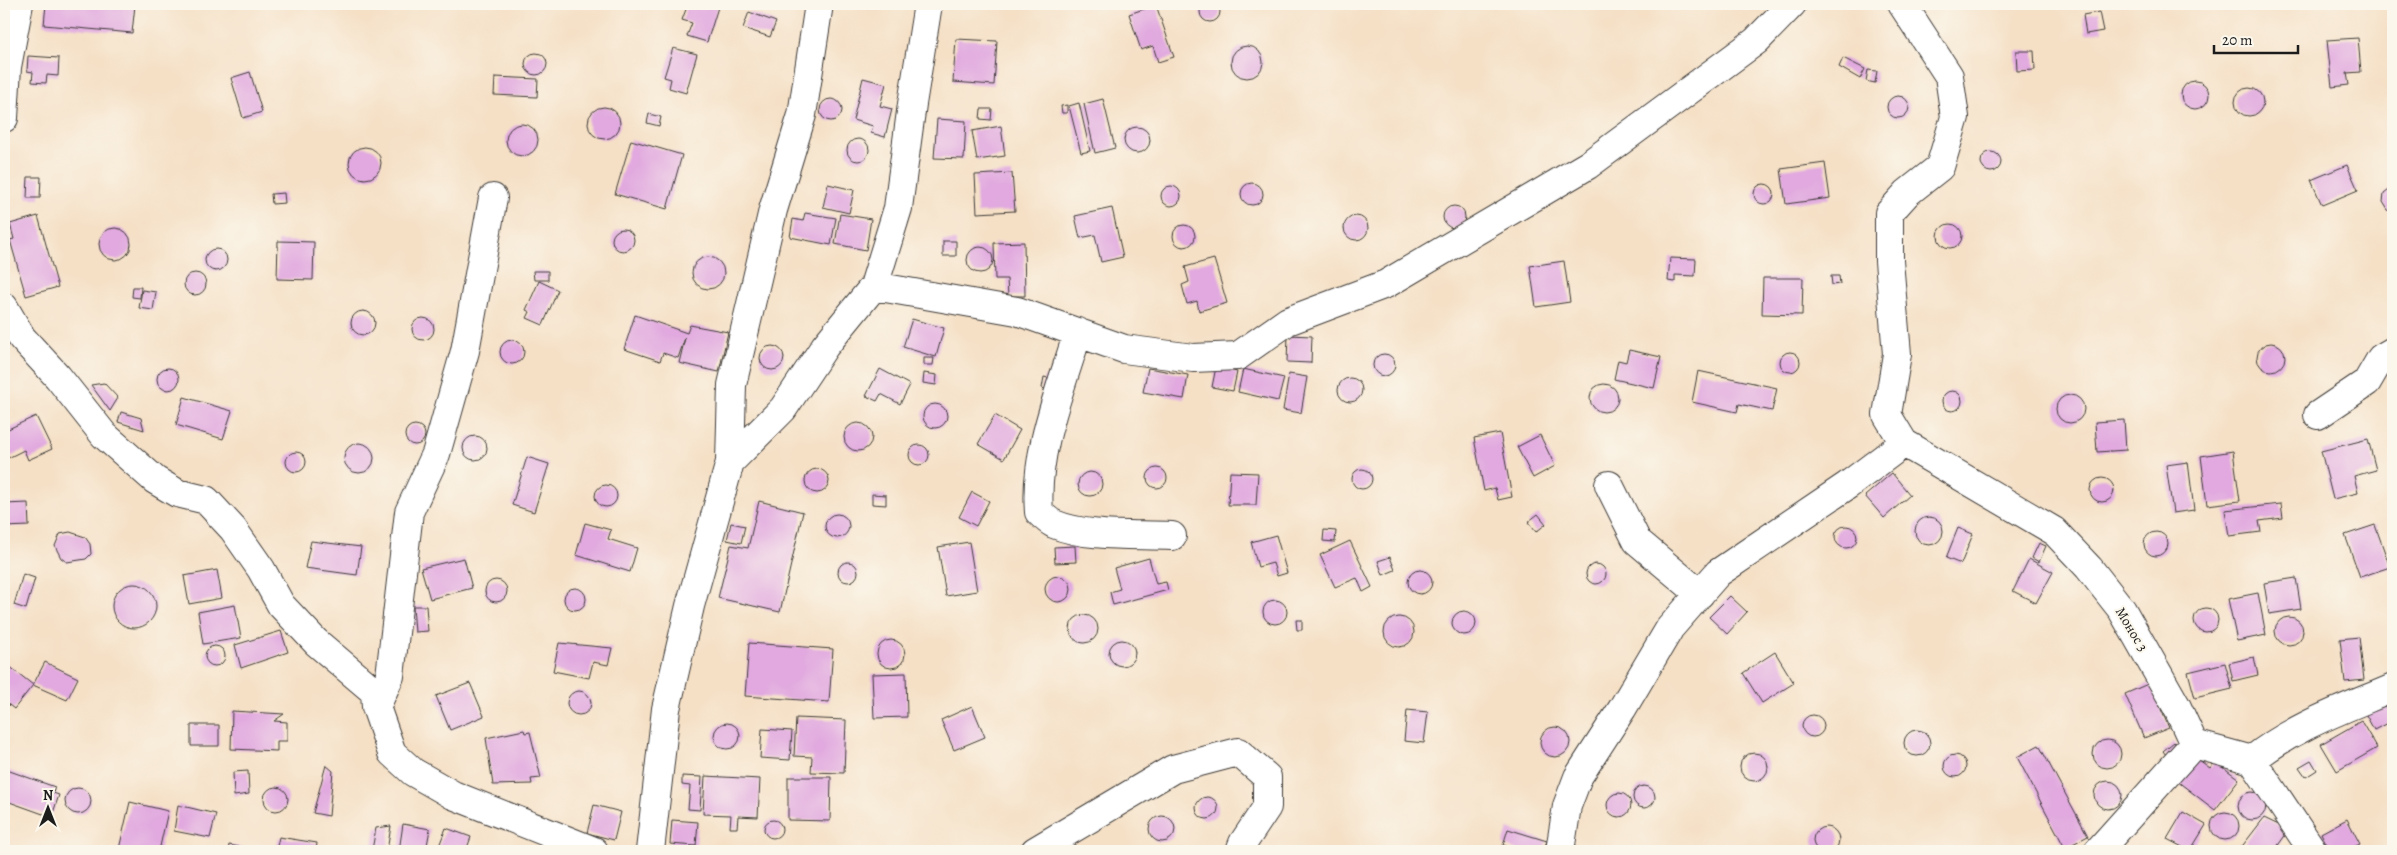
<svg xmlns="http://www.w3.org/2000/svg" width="2397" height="855" font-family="Alegreya,serif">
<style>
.building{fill:#e1a9df}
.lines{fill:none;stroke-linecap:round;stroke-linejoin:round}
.minor-casing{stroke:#3d3936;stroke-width:30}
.minor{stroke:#fff;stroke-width:28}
.labels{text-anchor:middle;stroke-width:4;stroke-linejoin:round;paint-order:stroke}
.street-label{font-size:14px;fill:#1c1c1c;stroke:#fbf7ec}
</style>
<rect width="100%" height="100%" fill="#fbf7ec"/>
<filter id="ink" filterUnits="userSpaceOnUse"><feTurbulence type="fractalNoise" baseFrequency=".02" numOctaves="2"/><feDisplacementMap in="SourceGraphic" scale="10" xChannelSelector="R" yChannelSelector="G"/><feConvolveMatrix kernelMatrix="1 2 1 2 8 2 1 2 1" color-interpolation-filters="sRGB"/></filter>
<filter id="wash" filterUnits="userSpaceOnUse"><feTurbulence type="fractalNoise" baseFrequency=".0096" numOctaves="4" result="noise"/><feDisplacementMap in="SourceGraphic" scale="20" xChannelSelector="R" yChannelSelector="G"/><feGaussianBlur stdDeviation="1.12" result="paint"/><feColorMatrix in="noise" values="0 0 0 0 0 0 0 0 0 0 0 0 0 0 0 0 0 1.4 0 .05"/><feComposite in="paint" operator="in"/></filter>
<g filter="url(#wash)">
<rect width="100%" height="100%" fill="#f5e0c6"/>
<g id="blocks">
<path class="building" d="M1200 12a10 10 0 1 1 20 0a10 10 0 1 1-20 0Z
M46 4 135 5 132 33 44 25Z
M688 4H719L707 42 687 36 692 23 682 20Z
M759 4H777L775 11 758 6Z
M2033 4H2050L2042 6Z
M1156 5 1174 57 1158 62 1153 46 1141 50 1129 14Z
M749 12 776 22 770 37 743 28Z
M2099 12 2103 31 2086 34 2083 15Z
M2358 38 2361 72 2347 73 2349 85 2332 87 2327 40Z
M956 39 997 41 994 85 953 82Z
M1231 62a16 16 0 1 1 32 0a16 16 0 1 1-32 0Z
M673 48 697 54 686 93 669 88 671 79 664 77Z
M2016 51H2034L2035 70 2017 71Z
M525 64a11 11 0 1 1 22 0a11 11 0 1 1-22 0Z
M28 56 59 58 58 76 47 75 46 83 32 82 33 72 27 71Z
M1843 58 1865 69 1860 79 1839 67Z
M1868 70 1877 71 1875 83 1866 81Z
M250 72 262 112 243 118 231 78Z
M495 77 538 79 537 97 494 95Z
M863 78 886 84 880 106 892 109 885 137 871 133 873 126 853 120Z
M2181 95a14 14 0 1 1 28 0a14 14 0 1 1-28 0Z
M2235 102a14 14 0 1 1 28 0a14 14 0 1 1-28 0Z
M1887 107a11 11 0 1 1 22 0a11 11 0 1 1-22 0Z
M820 110a11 11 0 1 1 22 0a11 11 0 1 1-22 0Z
M1103 99 1115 148 1095 153 1084 104Z
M1079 103 1090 151 1081 153 1069 106Z
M1067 105V113H1062L1061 106Z
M588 123a16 16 0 1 1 32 0a16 16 0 1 1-32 0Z
M981 109H992L991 120 980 119Z
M649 114 661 117 659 126 647 123Z
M937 119 966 121 964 159 934 158Z
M506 140a16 16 0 1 1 32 0a16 16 0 1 1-32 0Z
M1001 126 1005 156 977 160 972 131Z
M1124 140a13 13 0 1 1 26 0a13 13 0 1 1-26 0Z
M847 150a11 11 0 1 1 22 0a11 11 0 1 1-22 0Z
M631 140 682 155 667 209 615 194Z
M349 163a16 16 0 1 1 32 0a16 16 0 1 1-32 0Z
M1981 162a10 10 0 1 1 20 0a10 10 0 1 1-20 0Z
M1825 163 1830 198 1786 204 1781 169Z
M2347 165 2358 190 2322 205 2311 180Z
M1012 173 1015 211 977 213 975 175Z
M28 177H41L40 198H27Z
M1241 194a11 11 0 1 1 22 0a11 11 0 1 1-22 0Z
M1754 194a10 10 0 1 1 20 0a10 10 0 1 1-20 0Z
M828 184 854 190 849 213 823 207Z
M1161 196a10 10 0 1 1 20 0a10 10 0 1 1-20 0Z
M2393 187V213L2388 210 2383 202 2384 194Z
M284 193 285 203 272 204 271 194Z
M1443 217a11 11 0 1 1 22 0a11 11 0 1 1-22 0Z
M1112 208 1123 257 1101 262 1095 235 1080 238 1075 216Z
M805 213 836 218 831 245 790 237 793 219 803 221Z
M840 214 871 219 866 250 835 244Z
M1344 228a12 12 0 1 1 24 0a12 12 0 1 1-24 0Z
M38 216 58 287 26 296 10 240 14 239 10 224Z
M1938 236a12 12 0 1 1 24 0a12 12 0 1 1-24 0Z
M1173 236a11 11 0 1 1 22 0a11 11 0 1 1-22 0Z
M99 244a16 16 0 1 1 32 0a16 16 0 1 1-32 0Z
M612 240a11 11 0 1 1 22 0a11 11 0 1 1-22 0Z
M278 241 314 242 313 280 277 279Z
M943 241H956V256H943Z
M1024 242 1025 296H1008L1007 279H995L994 243Z
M967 260a13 13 0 1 1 26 0a13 13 0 1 1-26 0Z
M205 260a11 11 0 1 1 22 0a11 11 0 1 1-22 0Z
M692 273a16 16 0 1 1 32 0a16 16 0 1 1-32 0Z
M1670 258 1696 259 1695 276 1675 275V282L1668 281Z
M1214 259 1227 303 1199 311 1197 301 1187 304 1182 285 1189 282 1185 267Z
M1564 261 1570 302 1536 307 1530 266Z
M533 271H548V280H534Z
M184 284a11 11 0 1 1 22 0a11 11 0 1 1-22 0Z
M1831 276H1839L1840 284 1832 285Z
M1763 278H1803L1802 315 1762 314Z
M539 281 558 290 543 325 527 318 530 312 526 310Z
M133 287H141L140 298 132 297Z
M142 290 156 292 153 310 139 308Z
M351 323a12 12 0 1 1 24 0a12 12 0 1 1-24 0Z
M635 315 687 333 690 325 728 332 719 372 679 363 685 338 678 358 663 353 660 361 624 349Z
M412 329a11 11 0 1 1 22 0a11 11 0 1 1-22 0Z
M912 319 944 328 936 357 903 347Z
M1288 335 1312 336 1311 363 1287 362Z
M500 352a12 12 0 1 1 24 0a12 12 0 1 1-24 0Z
M2257 357a14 14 0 1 1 28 0a14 14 0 1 1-28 0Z
M760 358a12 12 0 1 1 24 0a12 12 0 1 1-24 0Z
M1629 350 1661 357 1654 388 1614 379 1618 360 1626 362Z
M1780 362a10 10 0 1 1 20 0a10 10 0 1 1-20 0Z
M1373 365a11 11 0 1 1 22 0a11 11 0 1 1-22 0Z
M924 358H934L933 365H924Z
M1216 367 1237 372 1233 391 1212 387Z
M157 379a11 11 0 1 1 22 0a11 11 0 1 1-22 0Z
M1148 368 1188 375 1184 399 1143 392Z
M880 369 910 385 900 404 881 394 877 401 866 396Z
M1243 369 1284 378 1278 401 1238 392Z
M1698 371 1777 388 1772 411 1739 404 1737 412 1692 402Z
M924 373 937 375 936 385 923 383Z
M1289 374 1307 377 1301 413 1283 410Z
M1044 377 1053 379 1050 391 1042 388Z
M1338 390a12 12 0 1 1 24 0a12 12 0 1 1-24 0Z
M104 383 118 398 110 411 91 385Z
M1590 398a14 14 0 1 1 28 0a14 14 0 1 1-28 0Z
M1942 401a10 10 0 1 1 20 0a10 10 0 1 1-20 0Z
M2056 409a14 14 0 1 1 28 0a14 14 0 1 1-28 0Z
M184 397 232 411 223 439 176 425Z
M923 416a12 12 0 1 1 24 0a12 12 0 1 1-24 0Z
M121 412 141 418 144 430 118 422Z
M995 415 1020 430 1004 459 978 444Z
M36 416 52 449 28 460 24 450 4 460V431Z
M2124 420 2126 450 2097 452 2095 422Z
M844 437a14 14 0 1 1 28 0a14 14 0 1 1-28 0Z
M405 435a10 10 0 1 1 20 0a10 10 0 1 1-20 0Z
M1500 433 1512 497 1498 500 1495 488 1484 491 1474 438Z
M1540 435 1555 466 1533 478 1517 447Z
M463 448a12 12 0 1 1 24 0a12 12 0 1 1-24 0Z
M2368 439 2376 470 2354 476 2358 493 2333 499 2321 451Z
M344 458a15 15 0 1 1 30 0a15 15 0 1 1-30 0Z
M909 455a10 10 0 1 1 20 0a10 10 0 1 1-20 0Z
M2233 451 2240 501 2207 505 2201 456Z
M286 462a10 10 0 1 1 20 0a10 10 0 1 1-20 0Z
M527 457 549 464 534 512 512 505Z
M2188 462 2194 510 2173 513 2166 465Z
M1147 478a10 10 0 1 1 20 0a10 10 0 1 1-20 0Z
M1352 479a10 10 0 1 1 20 0a10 10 0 1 1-20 0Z
M805 481a12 12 0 1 1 24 0a12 12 0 1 1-24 0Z
M1230 472 1258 473 1256 505H1228Z
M1078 484a12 12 0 1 1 24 0a12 12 0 1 1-24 0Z
M1892 473 1910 495 1884 518 1865 496Z
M2090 490a12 12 0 1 1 24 0a12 12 0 1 1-24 0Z
M595 496a11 11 0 1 1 22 0a11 11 0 1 1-22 0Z
M972 492 989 501 976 526 959 517Z
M872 494 886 495V505L872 504Z
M759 501 803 512 780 612 718 598 731 545 748 548Z
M28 503 29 526 4 527V504Z
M2281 504 2283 518 2259 521 2261 532 2229 536 2225 510Z
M825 526a12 12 0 1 1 24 0a12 12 0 1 1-24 0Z
M1538 514 1546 524 1536 532 1528 522Z
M1915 531a14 14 0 1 1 28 0a14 14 0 1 1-28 0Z
M585 523 611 530 608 539 637 548 630 572 576 555Z
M731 523 745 526 741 543 727 540Z
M2375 525 2390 567 2360 577 2345 535Z
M1835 537a11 11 0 1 1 22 0a11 11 0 1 1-22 0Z
M1958 528 1973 534 1961 564 1946 558Z
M1324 530 1336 531 1335 542 1323 541Z
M70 532 85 537 90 544 91 554 86 559 67 562 61 558 55 546 60 534Z
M2144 544a12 12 0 1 1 24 0a12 12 0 1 1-24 0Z
M1276 535 1287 573 1277 576 1273 563 1258 567 1251 542Z
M311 541 361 547 357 575 305 568Z
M1350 541 1372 587 1363 592 1357 578 1335 587 1320 555Z
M969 542 977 591 946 596 938 547Z
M2039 543 2046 546 2039 562 2032 558Z
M1075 546 1076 562 1055 563 1054 547Z
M1390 557 1395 570 1383 575 1378 561Z
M464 558 472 588 430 599 421 568Z
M1149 558 1156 584 1166 582 1168 590 1113 605 1110 592 1120 589 1114 568Z
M2029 559 2053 572 2036 603 2013 591Z
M838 572a10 10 0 1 1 20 0a10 10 0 1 1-20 0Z
M1586 574a10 10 0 1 1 20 0a10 10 0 1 1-20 0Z
M1408 582a12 12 0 1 1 24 0a12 12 0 1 1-24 0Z
M217 570 222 598 189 604 184 576Z
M23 574 35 578 26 609 14 605Z
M1045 589a13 13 0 1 1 26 0a13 13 0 1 1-26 0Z
M2296 578 2301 609 2269 614 2264 583Z
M485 591a11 11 0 1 1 22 0a11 11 0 1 1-22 0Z
M112 606a22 22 0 1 1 44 0a22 22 0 1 1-44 0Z
M564 599a11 11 0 1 1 22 0a11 11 0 1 1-22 0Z
M2258 593 2266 635 2237 641 2228 599Z
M1730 596 1747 612 1727 634 1709 617Z
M1263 612a12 12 0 1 1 24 0a12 12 0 1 1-24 0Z
M235 605 241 638 203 644 198 612Z
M413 606H426L428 631 415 632Z
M2194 620a12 12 0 1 1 24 0a12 12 0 1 1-24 0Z
M1452 623a12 12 0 1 1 24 0a12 12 0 1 1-24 0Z
M1070 629a14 14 0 1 1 28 0a14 14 0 1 1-28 0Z
M2275 631a14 14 0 1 1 28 0a14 14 0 1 1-28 0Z
M1384 632a15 15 0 1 1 30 0a15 15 0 1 1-30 0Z
M1296 620H1302V630H1297Z
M281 631 288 652 241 668 235 645Z
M2359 637 2364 680 2345 682 2340 639Z
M1109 653a13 13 0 1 1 26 0a13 13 0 1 1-26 0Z
M877 654a14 14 0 1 1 28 0a14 14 0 1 1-28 0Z
M559 643 612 648 608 665 593 662 589 678 553 671Z
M749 643 833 649 829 702 745 696Z
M205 656a10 10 0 1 1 20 0a10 10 0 1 1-20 0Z
M1775 652 1794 683 1762 703 1743 673Z
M2254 657 2258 675 2233 681 2229 663Z
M4 662 33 685 14 709 4 701Z
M45 662 78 678 67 700 33 685Z
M2225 663 2232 689 2195 698 2188 672Z
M906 673 907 717 874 718 872 674Z
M470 683 484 716 450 730 436 696Z
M2150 683 2169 728 2144 738 2125 694Z
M567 703a12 12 0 1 1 24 0a12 12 0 1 1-24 0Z
M2393 698V720L2374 730 2365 713Z
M972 706 985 737 954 750 941 720Z
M1407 710 1428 712 1424 743 1404 741Z
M232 711 284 714 274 721 287 722V741H277V751L231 749Z
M1802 726a11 11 0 1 1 22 0a11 11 0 1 1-22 0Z
M796 718 846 720 844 773 811 772 812 757 794 756Z
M2361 721 2377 748 2337 771 2321 744Z
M714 736a13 13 0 1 1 26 0a13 13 0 1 1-26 0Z
M191 725H219V746H191Z
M1540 742a15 15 0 1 1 30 0a15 15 0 1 1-30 0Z
M762 729 792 731 790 760 760 758Z
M524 730 525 733 530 732 541 778 531 779 532 784 493 785 486 738Z
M1904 743a13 13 0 1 1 26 0a13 13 0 1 1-26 0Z
M2093 754a14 14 0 1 1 28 0a14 14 0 1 1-28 0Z
M2174 742 2180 750 2169 759 2163 751Z
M2039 745 2088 836 2065 848 2017 757Z
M1740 767a14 14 0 1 1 28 0a14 14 0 1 1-28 0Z
M1944 766a11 11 0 1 1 22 0a11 11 0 1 1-22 0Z
M2195 757 2210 768 2215 761 2239 779 2215 810 2177 781Z
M2311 760 2317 770 2306 777 2299 767Z
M326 765 333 771 329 816 313 813Z
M4 769 55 787 53 793 59 795 53 813 43 814 4 800Z
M248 771 249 794 234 796 233 772Z
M682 776 702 777 700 810 688 809 690 786 682 785Z
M705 776 760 779 758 817 738 816 737 828H730L731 815 703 814Z
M788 777H831L830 821 788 820Z
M2094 795a14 14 0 1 1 28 0a14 14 0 1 1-28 0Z
M1633 797a11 11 0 1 1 22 0a11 11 0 1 1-22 0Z
M264 799a12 12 0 1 1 24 0a12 12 0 1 1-24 0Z
M65 801a13 13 0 1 1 26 0a13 13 0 1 1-26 0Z
M2238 806a14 14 0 1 1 28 0a14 14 0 1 1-28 0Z
M1607 805a12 12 0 1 1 24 0a12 12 0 1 1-24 0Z
M1196 808a11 11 0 1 1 22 0a11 11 0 1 1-22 0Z
M130 802 168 811 159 851H130L119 849Z
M178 805 216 814 210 838 174 831Z
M594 805 621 812 614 840 587 833Z
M2211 826a14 14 0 1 1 28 0a14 14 0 1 1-28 0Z
M2183 812 2206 825 2190 851 2167 839Z
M1149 829a13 13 0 1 1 26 0a13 13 0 1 1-26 0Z
M2264 818 2289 830 2274 851H2244L2240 849Z
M2347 819 2360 844 2345 851H2330L2321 833Z
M764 829a9 9 0 1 1 18 0a9 9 0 1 1-18 0Z
M672 820 698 822 696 846 670 844Z
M403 824 430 829 426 851H399Z
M391 826 387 851 372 850 376 828Z
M1813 840a13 13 0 1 1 26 0a13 13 0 1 1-26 0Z
M446 828 471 837 466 851H437Z
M1508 829 1547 841 1543 851H1521L1503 845Z
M279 837 317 843 316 851H276Z
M229 845 255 850V851H228Z"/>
</g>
</g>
<g filter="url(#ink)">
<use href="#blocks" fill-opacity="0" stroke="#3d3936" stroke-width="1"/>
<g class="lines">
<g class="minor-casing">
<path id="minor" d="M1902 4 1949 76 1955 117 1940 167 1907 193 1889 213V261L1897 354 1887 415 1904 443 2054 531 2089 568 2122 610 2177 707 2194 744 2252 760 2313 851
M4 118 7 67 19 4
M874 286 1017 311 1124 349 1193 358 1238 356 1288 321 1386 284 1588 165 1756 41 1792 4
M4 307 22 338 58 377 104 435 155 480 177 493 206 500 233 529 261 569 281 605 316 642 375 692 376 707 392 753 413 772 453 795 594 851
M1078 332C1061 389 1034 451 1039 512 1043 516 1048 521 1054 524 1087 538 1136 534 1172 536
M2318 415 2367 382 2381 358 2393 351
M730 462 732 385 773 210 802 115 819 4
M1609 485 1637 541 1700 594
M376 707 390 676 409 512 436 454 465 351 493 198
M2252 760C2294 726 2344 709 2393 688
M650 851 666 709 690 606 730 462 783 409 825 346 874 286 898 208 912 104 928 4
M1035 851 1173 769 1238 752 1267 777V807L1243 843 1240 851
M1560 851 1567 806 1578 777 1622 709 1670 628 1718 573 1848 485 1904 443
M2098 851 2194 744"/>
</g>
<use href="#minor" class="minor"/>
</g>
</g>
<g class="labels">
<g class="street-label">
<text transform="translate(2132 629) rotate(59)" y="5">Монос 3</text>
</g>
</g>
<rect width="2397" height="855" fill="none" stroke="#fbf7ec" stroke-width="20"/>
<g transform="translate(48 808)" stroke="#fbf7ec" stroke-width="4" paint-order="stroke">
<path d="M0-4L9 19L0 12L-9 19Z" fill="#1c1c1c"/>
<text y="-8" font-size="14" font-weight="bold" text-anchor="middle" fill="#1c1c1c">N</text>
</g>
<path d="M2214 45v8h84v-8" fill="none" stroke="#1c1c1c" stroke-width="2.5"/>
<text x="2222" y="45" font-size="15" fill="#1c1c1c" stroke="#fbf7ec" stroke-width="4" paint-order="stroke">20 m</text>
</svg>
